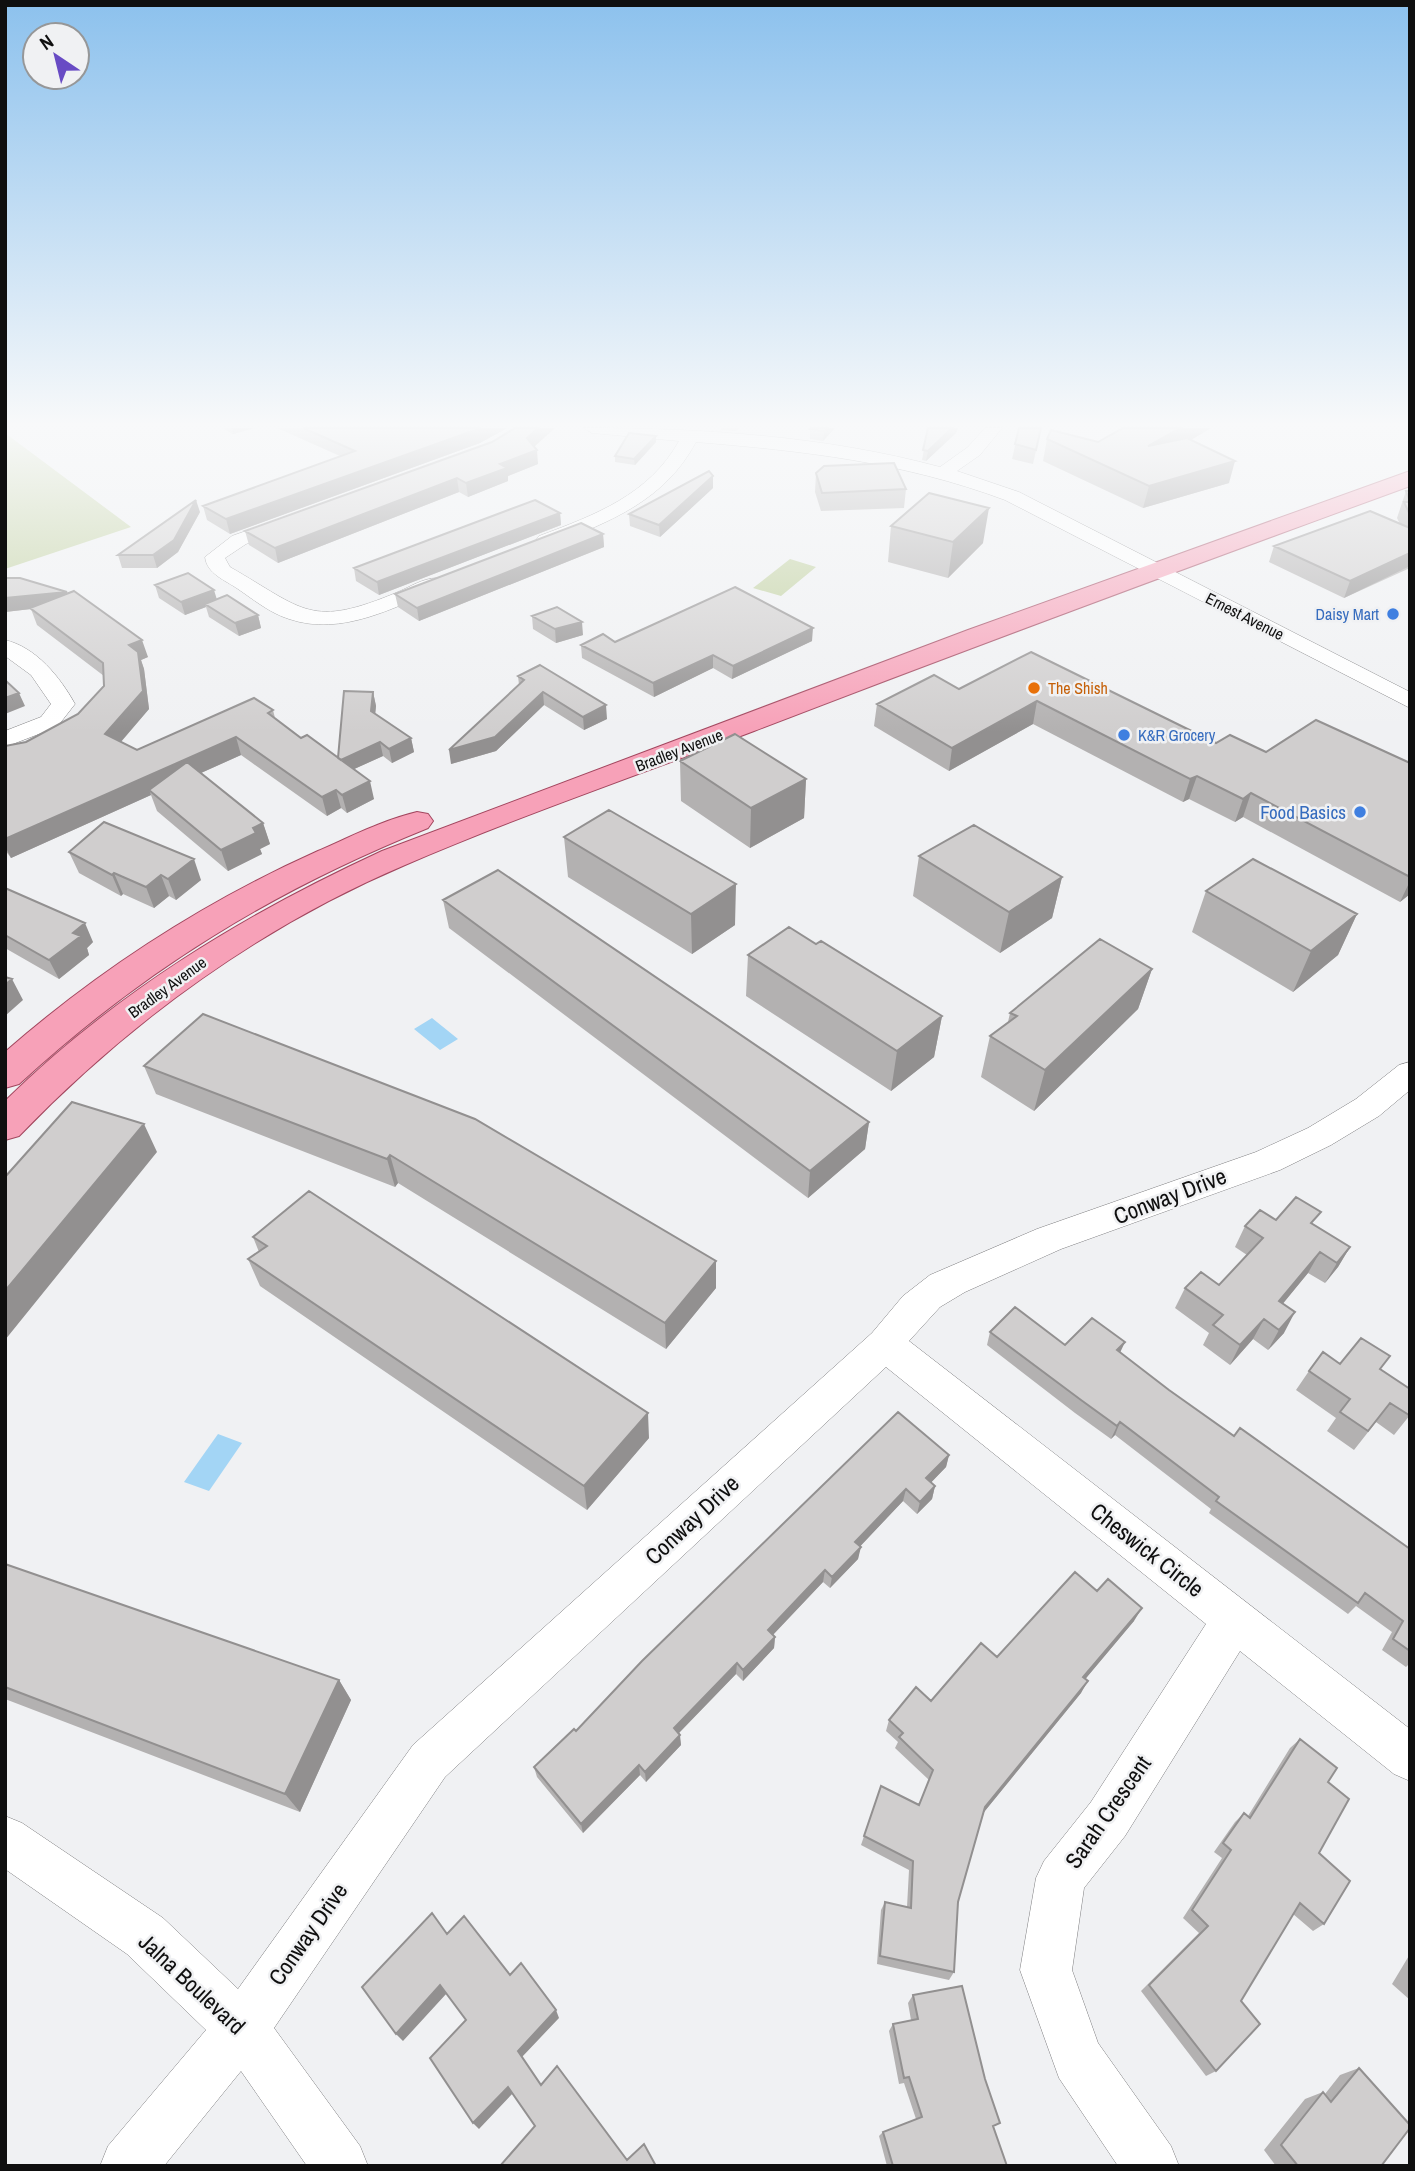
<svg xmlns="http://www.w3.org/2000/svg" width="1415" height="2171" font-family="'Archivo Narrow',sans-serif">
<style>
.green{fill:#bfcf9c}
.water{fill:#a3d5f5}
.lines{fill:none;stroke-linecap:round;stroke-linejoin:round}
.minor-casing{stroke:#7e7e80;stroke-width:1}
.major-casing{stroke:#a2465e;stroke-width:2}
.minor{fill:#fff;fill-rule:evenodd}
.major{fill:#f7a1b8;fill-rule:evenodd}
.wall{fill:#b3b1b1}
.shaded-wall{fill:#929090}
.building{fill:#d0cece;stroke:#929090;stroke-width:2}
.shop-dot{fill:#3f7fe0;stroke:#f0f1f3;stroke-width:2.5}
.food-dot{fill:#e8710a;stroke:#f0f1f3;stroke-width:2.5}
.labels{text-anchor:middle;stroke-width:5;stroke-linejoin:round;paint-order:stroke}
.far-shop-label{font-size:16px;fill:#366cbe;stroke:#f0f1f3;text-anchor:end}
.far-street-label{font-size:16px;fill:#0f0f0f;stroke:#f0f1f3}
.far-food-label{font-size:16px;fill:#c56008;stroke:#f0f1f3;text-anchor:start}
.shop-label{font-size:19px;fill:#366cbe;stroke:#f0f1f3;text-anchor:end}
.near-street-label{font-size:23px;fill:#0f0f0f;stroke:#f0f1f3}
</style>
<rect width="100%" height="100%" fill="#f0f1f3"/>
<path class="green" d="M5 433 131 527 5 569Z
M790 559 816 567 781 596 753 588Z"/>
<path class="water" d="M432 1018 458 1039 440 1050 414 1029Z
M218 1434 242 1443 209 1491 184 1482Z"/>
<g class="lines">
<g class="minor-casing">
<path id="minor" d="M584 428C702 428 825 436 940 467L968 447 985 428H1002L980 455 957 471 1019 492 1410 692V708L1005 500C903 462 804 451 696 442 665 500 612 521 553 544H539L536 540 539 536C595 515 649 495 679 441L592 433Z
M286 517 296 523 293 527 246 544 225 558 230 567C305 610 310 629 398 592 412 586 428 575 443 579L446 583 443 587C395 607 342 637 289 619 270 613 254 600 238 589 225 580 207 574 205 557L232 536Z
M5 640C36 647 60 677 75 704L57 727 5 747V731L41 717 51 704 31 675 5 656Z
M1410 1062V1090L1379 1116 1331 1145 1280 1170 1061 1249 965 1292 940 1307 909 1341 1410 1729V1781L1394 1774 1240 1651 1125 1836 1084 1888 1072 1970 1098 2043 1171 2146 1179 2166H1118L1059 2078 1020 1970 1036 1878 1044 1861 1091 1802 1206 1624 886 1367 445 1777 274 2028 360 2146 368 2166H307L241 2071 164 2166H100L108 2146 206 2030 127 1954 5 1869V1816L22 1823 163 1918 238 1989 413 1745 872 1333 903 1296 930 1275 1037 1229 1256 1152 1308 1128 1356 1099 1399 1065Z"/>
</g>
<g class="major-casing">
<path id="major" d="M1410 471V486C1191 566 972 647 754 731 638 775 519 816 405 865 259 927 129 1022 19 1136L5 1140V1101C115 993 243 915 382 851L968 630Z
M417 812 428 814 433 821 428 828C272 891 143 970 19 1084L5 1088V1052C99 970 204 902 318 851 350 837 383 820 417 812Z"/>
</g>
<use href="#minor" class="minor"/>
<use href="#major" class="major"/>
</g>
<path class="wall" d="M222 428H255L233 434Z
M277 428H507L480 443 230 534 207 520 203 506 340 456Z
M555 428 534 447 538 464 508 476V481L468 497 459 492 278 563 249 545 245 531 492 442Z
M721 428H739L736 431 721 430Z
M835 428 823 441 810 439V429Z
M928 428H958L956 433 926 461 922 460Z
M1019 428H1041L1033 464 1012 459Z
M1211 428 1191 440 1229 483 1143 508 1043 461 1047 439 1098 442Z
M656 436V442L635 465 615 462V456Z
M816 473 906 489 904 508 821 511 815 492Z
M713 488 660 537 630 526 629 514Z
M1406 491H1410V568L1344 598 1269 562 1274 546 1400 524 1397 518Z
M200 512 178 552 157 568H122L118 555Z
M560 513 561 525 379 595 356 581 354 568Z
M891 526 983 543 948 578 888 562Z
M603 534 604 547 419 621 398 607 395 594Z
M5 578 67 592 68 594 148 657 141 660 144 669 149 709 121 742 137 750 273 710 275 718 301 738 338 758 373 692 376 706 375 714 411 738 414 752 392 763 383 756 354 769 374 799 347 813 341 808 327 816 241 755 201 773 263 823 270 844 260 849 262 854 228 871 157 811 151 795 11 858 5 850V746L26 742 78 714 104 686V676L37 625 31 609 5 612Z
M155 585 217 600 258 615 261 628 239 636 209 617 206 607 185 615 159 598Z
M532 616 583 635 556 643 533 629Z
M812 641 732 679 713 668 654 697 582 658 581 645 615 642Z
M1031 652 1216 743 1266 752 1410 763V894L1400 902 1243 817 1235 822 1189 799 1183 802 1033 724 949 771 874 726 877 704 959 689Z
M518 676 607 719 584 730 544 705 496 751 451 764 519 685Z
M680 761 806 779 804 818 750 848 681 801Z
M564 837 735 925 692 954 568 877Z
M69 852 201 880 176 900 169 896 154 908 123 894 121 896 79 873Z
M919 856 1062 877 1052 918 1000 953 913 896Z
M5 888 93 942 87 948 89 955 59 979 5 948Z
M1206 891 1357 914 1338 955 1293 992 1192 932Z
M443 900 869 1122 865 1149 808 1198 449 928Z
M816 944 942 1016 934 1057 891 1091 746 996 748 955Z
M1152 969 1138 1009 1034 1111 981 1077 990 1036 1008 1022 1010 1013Z
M203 1014 716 1288 666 1349 398 1183 395 1187 156 1094 144 1066Z
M1276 1220 1314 1225 1350 1247 1338 1267 1325 1283 1308 1273 1282 1304 1284 1333 1268 1350 1253 1339 1230 1365 1203 1345 1209 1333 1175 1308 1185 1288 1219 1285 1247 1255 1235 1247 1245 1226Z
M253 1237 649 1438 587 1510 260 1286 248 1259 259 1252Z
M990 1332 1120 1353 1169 1390 1234 1436 1410 1549V1665L1409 1664 1406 1667 1382 1650 1392 1632 1356 1606 1348 1614 1209 1513 1211 1509 1115 1435 1111 1439 1075 1413 987 1345Z
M1340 1364 1381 1370 1410 1415 1394 1435 1376 1422 1354 1450 1327 1431 1336 1418 1296 1390 1309 1371Z
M949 1455 946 1467 931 1482 935 1486 932 1499 917 1514 903 1501 860 1546 858 1559 830 1588 823 1582 773 1635 775 1637 774 1648 743 1681 736 1674 679 1733 681 1745 646 1782 640 1775 583 1833 537 1777 534 1767 576 1731Z
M5 1564 339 1680 351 1700 300 1812 5 1699Z
M1097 1591 1134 1621 1085 1679 1081 1693 984 1812 958 1902 954 1972 949 1980 877 1964 881 1910 885 1902 907 1907 909 1870 861 1845 881 1786 919 1805 929 1780 895 1748 898 1742 886 1731 889 1720 931 1701Z
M1300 1739 1328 1782 1319 1853 1324 1924 1313 1931 1293 1914 1241 2001 1216 2071 1206 2076 1141 1991 1199 1933 1183 1918 1222 1858 1214 1852 1235 1822 1244 1813 1248 1816 1290 1748Z
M1410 1954V2000L1392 1984Z
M913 1995 993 2127 1007 2166H887L879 2136 883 2132 916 2119 904 2083 899 2084 889 2031 893 2024 911 2020 908 2003Z
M1359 2068 1383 2166H1276L1264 2150 1305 2099 1323 2092 1325 2094 1340 2075Z"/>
<path class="shaded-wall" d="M232 428H255L233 434Z
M481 428H507L480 443 230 534 226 519Z
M538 428H555L528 452 527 438Z
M827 428H835L823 441 824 431Z
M952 428H958L956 433 926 461 928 451Z
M1180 428H1211L1143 468 1148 446Z
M656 436V442L635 465 634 459Z
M537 450 538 464 508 476V481L468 497 466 483 500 464Z
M1235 461 1229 483 1143 508 1149 486Z
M713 476V488L660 537 659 525Z
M457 478 459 492 278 563 275 548Z
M196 500 200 512 178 552 157 568 153 555Z
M989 508 983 543 948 578 953 542Z
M560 513 561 525 379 595 377 582Z
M603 534 604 547 419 621 417 608Z
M1410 553V564L1408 567 1344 598 1350 581Z
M214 590 218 603 205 604 206 607 185 615 181 602Z
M67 592 72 605 30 608 31 609 5 612V598Z
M258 615 261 628 239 636 235 623Z
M582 622 583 635 556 643 555 629Z
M813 628 812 641 732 679 733 666Z
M142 640 148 657 141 660 144 669 149 709 112 752 105 734 129 645Z
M713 655V668L654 697 653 683Z
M373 692 376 706 374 725 371 711Z
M543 692 544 705 496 751 451 764 449 750Z
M19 693 25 706 5 714V698Z
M1037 701 1033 724 949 771 952 748Z
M606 705 607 719 584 730 583 717Z
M236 737 241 755 154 794 149 790 151 795 11 858 5 846V839Z
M411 738 414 752 392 763 389 749Z
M380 742 383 756 341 775 338 761Z
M1197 776 1189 799 1183 802 1190 779Z
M806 779 804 818 750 848 751 808Z
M370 781 374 799 347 813 342 795Z
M336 790 341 808 327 816 322 797Z
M1251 793 1243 817 1235 822 1243 799Z
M263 823 270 844 260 849 262 854 228 871 221 850 253 828Z
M194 859 201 880 176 900 168 879Z
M114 873 123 894 121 896 112 875Z
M161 875 169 896 154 908 146 887Z
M1062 877 1052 918 1000 953 1009 912Z
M1410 881V894L1400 902Z
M736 884 735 925 692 954 691 914Z
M1357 914 1338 955 1293 992 1311 951Z
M85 923 93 942 87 948 89 955 59 979 49 960 73 933Z
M1152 969 1138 1009 1034 1111 1045 1070Z
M12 979 23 1000 5 1016V985Z
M942 1016 934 1057 891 1091 897 1051Z
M869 1122 865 1149 808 1198 810 1171Z
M144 1124 157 1152 5 1340V1291Z
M390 1155 398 1183 395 1187 387 1159Z
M1350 1247 1338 1267 1325 1283 1337 1263Z
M1320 1252 1308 1273 1268 1322 1279 1301Z
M716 1261V1288L666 1349 665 1323Z
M1295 1312 1284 1333 1268 1350 1279 1330Z
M1264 1319 1253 1339 1230 1365 1240 1345Z
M1125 1342 1119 1355 1117 1350Z
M648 1413 649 1438 587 1510 584 1486Z
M1120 1422 1115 1435 1111 1439 1117 1426Z
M949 1455 946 1467 923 1491 926 1478Z
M935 1486 932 1499 917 1514 920 1502Z
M906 1489 903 1501 853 1554 855 1542Z
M861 1547 858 1559 830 1588 832 1577Z
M825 1570 823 1582 767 1641 768 1630Z
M1142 1608 1134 1621 1077 1689 1083 1677Z
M775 1637 774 1648 743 1681V1670Z
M737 1663 736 1674 674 1738V1728Z
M339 1680 351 1700 300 1812 285 1794Z
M1088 1681 1081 1693 980 1817 985 1807Z
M680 1735 681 1745 646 1782 645 1772Z
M639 1765 640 1775 583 1833 581 1824Z
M440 1985 447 1993 403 2041 396 2034Z
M556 2010 559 2018 522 2057 518 2051Z
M508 2087 513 2093 479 2129 473 2123Z"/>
<path class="building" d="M303 428H481L226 519 203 506 355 451Z
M515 428H538L527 438 537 450 500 464 507 468 466 483 457 478 275 548 245 531 492 442Z
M811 428H827L824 431 810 429Z
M928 428H952L928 451 923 450Z
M1019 428H1041L1036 450 1015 444Z
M1123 428H1180L1148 446 1187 438 1235 461 1149 486 1047 439 1051 430 1098 442Z
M629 433 656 436 634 459 615 456Z
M894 463 906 489 822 493 816 473 824 466Z
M709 471 713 476 659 525 629 514Z
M1406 491H1410V515L1404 502H1410Z
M929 493 989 508 953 542 891 526Z
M196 500 174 540 153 555H118Z
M535 500 560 513 377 582 354 568Z
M1370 511 1410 528V553L1350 581 1274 546Z
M581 523 603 534 417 608 395 594Z
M188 573 214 590 181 602 155 585Z
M5 578H20L67 592 5 598Z
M735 587 813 628 733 666 713 655 653 683 581 645 603 634 615 642Z
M74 591 142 640 129 645 138 652 143 691 105 734 137 750 254 698 273 710 268 713 301 738 307 735 370 781 342 795 336 790 322 797 236 737 5 839V746L26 742 78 714 104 686 103 663 30 608Z
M227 595 258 615 235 623 205 604Z
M557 607 582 622 555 629 532 616Z
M1031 652 1216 743 1230 735 1266 752 1316 720 1410 763V877L1251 793 1243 799 1197 776 1190 779 1037 701 952 748 877 704 934 675 959 689Z
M540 665 606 705 583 717 543 692 495 737 449 750 524 680 518 676Z
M5 680 19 693 5 698Z
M344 691 373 692 371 711 411 738 389 749 380 742 341 760 338 758Z
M735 734 806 779 751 808 680 761Z
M187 762 263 823 253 828 256 833 221 850 149 790Z
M609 810 736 884 691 914 564 837Z
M104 822 194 859 168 879 161 875 146 887 114 873 112 875 69 852Z
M974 825 1062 877 1009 912 919 856Z
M1253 859 1357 914 1311 951 1206 891Z
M498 870 869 1122 810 1171 443 900Z
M5 888 85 923 73 933 81 936 49 960 5 935Z
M789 927 816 944 821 941 942 1016 897 1051 748 955Z
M1100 939 1152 969 1045 1070 990 1036 1017 1016 1010 1013Z
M5 977 12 979 5 985Z
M203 1014 475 1119 716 1261 665 1323 390 1155 387 1159 144 1066Z
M72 1102 144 1124 5 1291V1177Z
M309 1191 648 1413 584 1486 248 1259 267 1246 253 1237Z
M1296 1197 1321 1212 1311 1223 1350 1247 1337 1263 1320 1252 1279 1301 1295 1312 1279 1330 1264 1319 1240 1345 1213 1325 1223 1315 1185 1288 1201 1272 1219 1285 1263 1238 1245 1226 1260 1210 1276 1220Z
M1015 1307 1065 1345 1092 1318 1125 1342 1117 1350 1169 1390 1234 1436 1240 1428 1410 1549V1651L1393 1639 1403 1621 1365 1593 1358 1603 1216 1501 1219 1497 1120 1422 1117 1426 1081 1400 990 1332Z
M1361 1338 1390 1356 1380 1369 1410 1389 1409 1415 1390 1403 1368 1431 1340 1412 1350 1399 1309 1371 1323 1352 1340 1364Z
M898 1412 949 1455 926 1478 935 1486 920 1502 906 1489 855 1542 861 1547 832 1577 825 1570 768 1630 775 1637 743 1670 737 1663 674 1728 680 1735 645 1772 639 1765 581 1824 534 1767 574 1729 576 1731 642 1661Z
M5 1564 339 1680 285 1794 5 1687Z
M1075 1572 1097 1591 1108 1579 1142 1608 1083 1677 1088 1681 985 1807 958 1902 954 1972 880 1956 885 1902 911 1908 913 1861 864 1836 881 1786 919 1805 933 1770 899 1737 903 1733 889 1720 916 1687 931 1701 981 1643 997 1657Z
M1300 1739 1337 1768 1328 1782 1349 1799 1319 1853 1350 1881 1324 1924 1300 1903 1241 2001 1260 2024 1216 2071 1149 1985 1208 1926 1192 1910 1231 1850 1223 1843 1244 1813 1250 1818Z
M432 1913 447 1934 464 1916 510 1975 521 1963 556 2010 518 2051 541 2085 557 2066 627 2160 644 2144 656 2166H500L535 2126 508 2087 473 2123 430 2058 466 2020 440 1985 396 2034 362 1987Z
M962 1986 985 2079 1000 2123 993 2126 1007 2166H893L883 2132 922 2117 909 2077 904 2078 893 2024 918 2019 913 1995Z
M1359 2068 1410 2125V2128L1382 2165 1383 2166H1298L1281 2145 1323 2092 1331 2102Z"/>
<linearGradient id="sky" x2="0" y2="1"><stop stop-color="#8cc1ed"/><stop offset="0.58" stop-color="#f8f9fa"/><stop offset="1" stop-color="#f8f9fa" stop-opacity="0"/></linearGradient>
<rect width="1415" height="732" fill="url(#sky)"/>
<g class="shop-dot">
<circle cx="1393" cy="614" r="7"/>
<circle cx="1124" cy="735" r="7"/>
<circle cx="1360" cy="812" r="7"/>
</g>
<circle class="food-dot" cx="1034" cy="688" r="7"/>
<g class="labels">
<g class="far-shop-label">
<text x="1379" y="620">Daisy Mart</text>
<text x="1138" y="741" text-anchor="start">K&amp;R Grocery</text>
</g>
<g class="far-street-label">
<text transform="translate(1245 616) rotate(27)" y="6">Ernest Avenue</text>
<text transform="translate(679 750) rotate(-21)" y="6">Bradley Avenue</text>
<text transform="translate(167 987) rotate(-36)" y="6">Bradley Avenue</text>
</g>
<g class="far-food-label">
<text x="1048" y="694">The Shish</text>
</g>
<g class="shop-label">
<text x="1346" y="819">Food Basics</text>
</g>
<g class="near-street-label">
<text transform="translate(1170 1196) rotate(-21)" y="8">Conway Drive</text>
<text transform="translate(692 1520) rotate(-43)" y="8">Conway Drive</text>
<text transform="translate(1147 1550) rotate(38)" y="8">Cheswick Circle</text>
<text transform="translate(1108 1812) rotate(-55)" y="8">Sarah Crescent</text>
<text transform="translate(308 1934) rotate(-55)" y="8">Conway Drive</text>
<text transform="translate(192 1984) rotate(43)" y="8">Jalna Boulevard</text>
</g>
</g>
<rect width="1415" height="2171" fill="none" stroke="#0f0f0f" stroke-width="14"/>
<g transform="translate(56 56) rotate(325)"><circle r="33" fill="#f0f1f3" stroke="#969798" stroke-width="2"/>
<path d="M0-5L12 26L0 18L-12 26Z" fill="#684bc4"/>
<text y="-10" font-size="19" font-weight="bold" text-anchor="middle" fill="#0f0f0f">N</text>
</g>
</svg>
